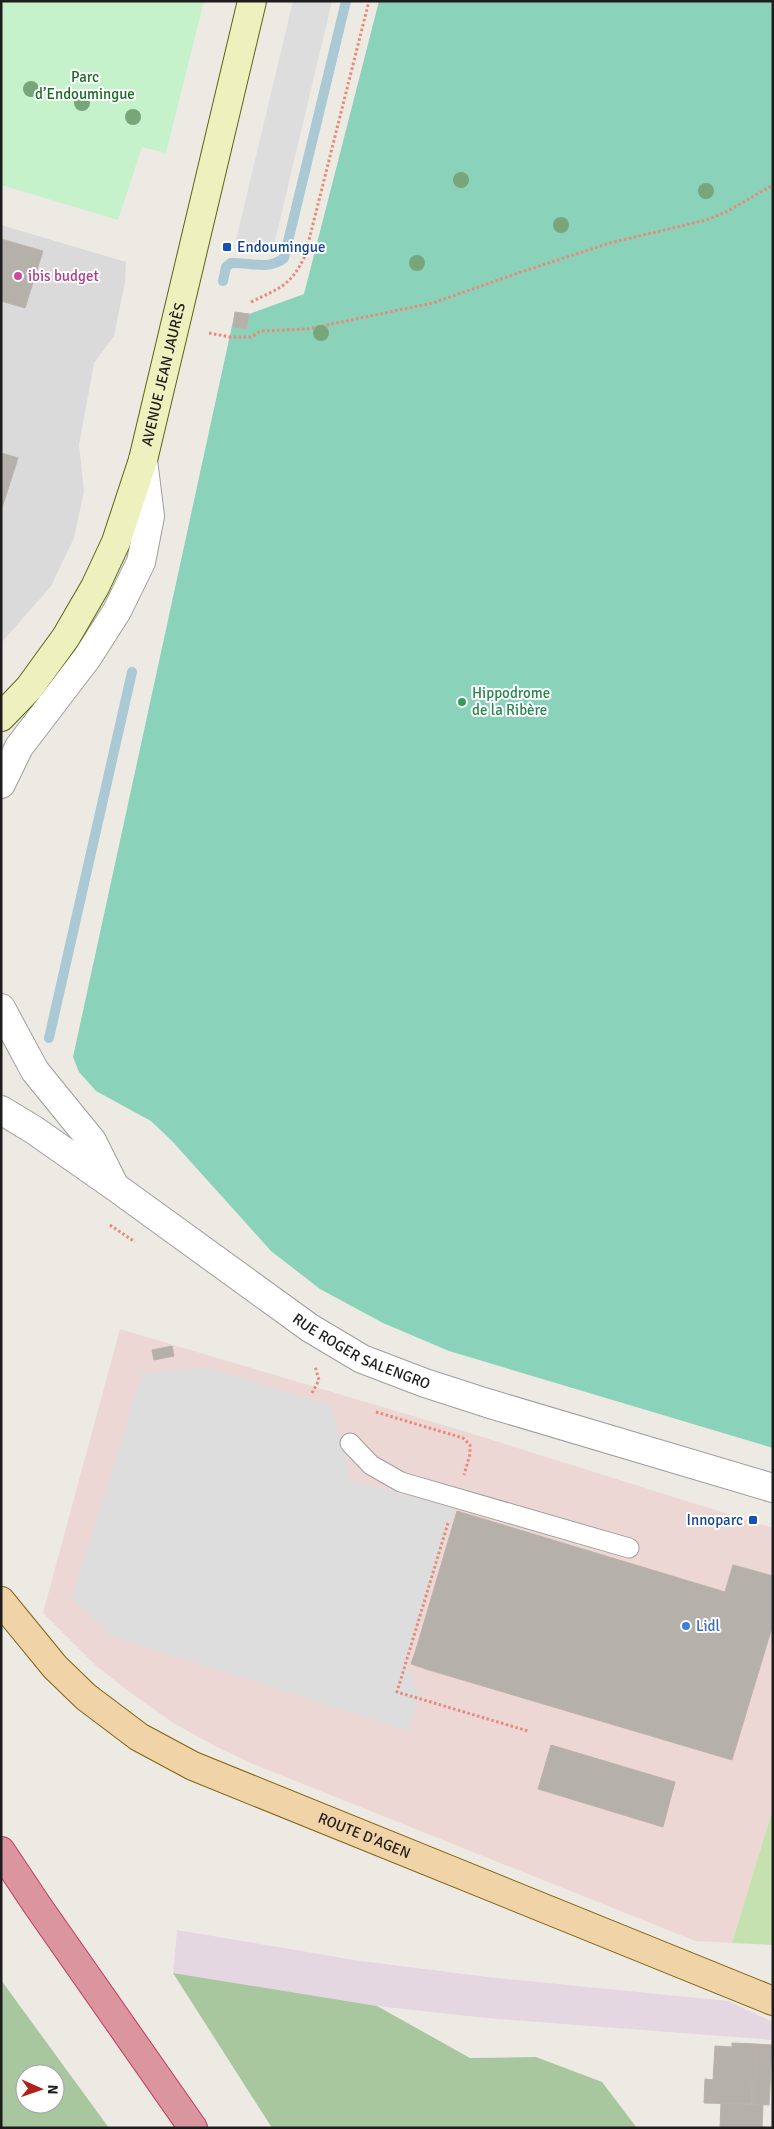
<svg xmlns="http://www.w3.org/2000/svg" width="774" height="2129" font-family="Signika,sans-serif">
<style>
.residential{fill:#dbdada}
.commercial{fill:#ecd7d5}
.industrial{fill:#e5d7e2}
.grass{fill:#c6e1b0}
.forest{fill:#a8c79e;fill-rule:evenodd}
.park{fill:#c6f2cb}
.pitch{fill:#8bd2ba}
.parking{fill:#ddd}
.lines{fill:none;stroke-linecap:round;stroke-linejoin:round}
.stream{stroke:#aac9d5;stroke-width:10}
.building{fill:#b6b0aa;stroke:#bcb2a8}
.lane-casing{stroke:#9e9e9e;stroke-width:21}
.street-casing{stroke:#9e9e9e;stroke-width:30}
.secondary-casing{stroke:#596612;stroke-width:30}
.primary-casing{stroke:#836312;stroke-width:30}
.highway-casing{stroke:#c23a62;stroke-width:30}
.path{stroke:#e88a7a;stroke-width:3;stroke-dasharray:2.5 2.5;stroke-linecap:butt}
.lane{stroke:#fff;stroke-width:19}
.street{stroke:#fff;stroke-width:28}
.secondary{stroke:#ecf1be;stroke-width:28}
.primary{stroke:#f0d3a6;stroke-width:28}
.highway{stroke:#db959f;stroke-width:28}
.tree{fill:#78a57a}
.transit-dot{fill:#1a4fb4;stroke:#fff;stroke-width:2}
.hotel-dot{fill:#d1479c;stroke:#fff;stroke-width:2}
.leisure-dot{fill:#2e9e5b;stroke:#fff;stroke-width:2}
.shop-dot{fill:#3f7fe0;stroke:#fff;stroke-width:2}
.labels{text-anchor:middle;stroke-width:4;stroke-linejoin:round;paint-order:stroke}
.park-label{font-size:15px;fill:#196d24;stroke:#fff}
.transit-label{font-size:15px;fill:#164399;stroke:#fff;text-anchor:start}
.hotel-label{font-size:15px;fill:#b23c85;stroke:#fff;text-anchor:start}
.street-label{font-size:15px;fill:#1d1d1d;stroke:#fff}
.leisure-label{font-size:15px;fill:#27864d;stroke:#fff;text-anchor:start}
.shop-label{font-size:15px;fill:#366cbe;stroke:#fff;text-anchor:start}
</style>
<rect width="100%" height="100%" fill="#edeae4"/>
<path class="residential" d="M1 225 126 262 125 282 114 336 94 363 79 445 84 491 74 538 51 586 1 643Z"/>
<path class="commercial" d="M120 1329 470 1433 773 1528V1808L732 1943 695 1941 253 1764 215 1746 175 1724 128 1691 93 1663 43 1613Z"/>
<path class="industrial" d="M177 1930 361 1961 488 1977 728 2001 773 2022V2040L486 2018 377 2006 173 1973Z"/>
<path class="grass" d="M773 1808V1945L732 1943Z"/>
<path class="forest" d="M173 1973 377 2006 470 2058 536 2057 602 2082 637 2128H272Z
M1 1980 109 2128H1ZM25 2074H55V2104H25Z"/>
<path class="park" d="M1 1H204L166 153 142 147 118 220 1 185Z"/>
<path class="pitch" d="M379 1H773V1448L449 1351 383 1323 320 1289 271 1251 172 1141 151 1121 96 1091 79 1072 73 1057 235 312 249 314 304 294Z"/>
<path class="parking" d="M293 1H332L273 249 236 240Z
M207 1367 332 1406 351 1481 455 1509 406 1664 419 1697 409 1731 112 1636 72 1598 142 1373Z"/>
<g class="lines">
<path class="stream" d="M223 281 226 267 231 263C250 262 268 271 284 258L346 1
M49 1038 132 672"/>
</g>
<path class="building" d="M1 239 43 251 25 308 1 301Z
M235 312 249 314 246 329 233 327Z
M1 453 18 458 1 511Z
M172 1346 174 1356 154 1360 152 1350Z
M457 1511 725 1592 733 1565 773 1576V1624L732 1760 429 1670 417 1646Z
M417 1646 429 1670 411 1664Z
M551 1745 675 1782 663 1827 538 1789Z
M732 2043 756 2044 755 2082H752V2104L704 2103 705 2079 713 2080 715 2046 732 2047Z
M756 2044 772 2045 769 2105 752 2104V2082H755Z
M721 2103 763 2105 762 2128H720Z"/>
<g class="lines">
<g class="lane-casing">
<path id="lane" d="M350 1443 371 1465 401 1482 629 1548"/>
</g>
<g class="street-casing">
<g id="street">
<path d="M1 784 19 747 87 658 117 611 141 562 150 516 143 460"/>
<path d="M1 1008 35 1071 92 1141 114 1185"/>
<path id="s1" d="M1 1110 34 1130 114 1186 310 1328 362 1359 425 1383 487 1403 773 1488"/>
</g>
</g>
<g class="secondary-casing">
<g id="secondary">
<path id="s2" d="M1 717 29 688 66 637 95 587 116 542 143 460 252 1"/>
</g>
</g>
<g class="primary-casing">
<g id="primary">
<path id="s3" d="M1 1601 55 1667 86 1697 139 1737 193 1766 773 2001"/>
</g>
</g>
<g class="highway-casing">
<path id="highway" d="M1 1851 37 1905 193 2128"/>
</g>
<path class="path" d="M251 302C279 288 290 287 305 256L369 1
M209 333 230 337H251L261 331 307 329 433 303 521 272 610 243 706 220 728 211 773 185
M110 1225 135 1242
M312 1393 319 1380 315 1366
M376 1412 463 1438 470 1445V1454L464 1475
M448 1523 397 1692 528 1731"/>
<use href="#lane" class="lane"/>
<use href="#street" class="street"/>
<use href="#secondary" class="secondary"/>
<use href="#primary" class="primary"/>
<use href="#highway" class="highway"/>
</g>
<g class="tree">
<circle cx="31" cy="89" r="8"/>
<circle cx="82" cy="103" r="8"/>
<circle cx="133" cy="117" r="8"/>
<circle cx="461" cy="180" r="8"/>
<circle cx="706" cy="191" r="8"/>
<circle cx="561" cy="225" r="8"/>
<circle cx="417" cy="263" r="8"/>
<circle cx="321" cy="333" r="8"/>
</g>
<g class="transit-dot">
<rect x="222" y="242" width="10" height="10" rx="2.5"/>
<rect x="748" y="1515" width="10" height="10" rx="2.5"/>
</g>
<circle class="hotel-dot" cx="18" cy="276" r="5"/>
<circle class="leisure-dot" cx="462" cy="702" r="5"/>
<circle class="shop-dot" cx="686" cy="1626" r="5"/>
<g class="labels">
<g class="park-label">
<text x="85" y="82">Parc<tspan x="85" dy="17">d’Endoumingue</tspan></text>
</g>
<g class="transit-label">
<text x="237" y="252">Endoumingue</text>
<text x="743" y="1525" text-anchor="end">Innoparc</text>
</g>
<g class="hotel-label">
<text x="28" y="281">ibis budget</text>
</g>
<g class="street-label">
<text dy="5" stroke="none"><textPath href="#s2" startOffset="385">AVENUE JEAN JAURÈS</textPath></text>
<text dy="5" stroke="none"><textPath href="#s1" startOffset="435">RUE ROGER SALENGRO</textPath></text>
<text dy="5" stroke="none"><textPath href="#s3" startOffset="441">ROUTE D'AGEN</textPath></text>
</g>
<g class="leisure-label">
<text x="472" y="698">Hippodrome<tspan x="472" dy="17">de la Ribère</tspan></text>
</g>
<g class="shop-label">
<text x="696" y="1631">Lidl</text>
</g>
</g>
<rect width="774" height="2129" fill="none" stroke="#1d1d1d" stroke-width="5"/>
<g transform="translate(40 2089) rotate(92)"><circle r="24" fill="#ffffff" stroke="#a5a5a5"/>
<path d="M0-4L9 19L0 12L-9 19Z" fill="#b12019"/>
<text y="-8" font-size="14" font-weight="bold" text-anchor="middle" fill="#1d1d1d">N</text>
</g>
</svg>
